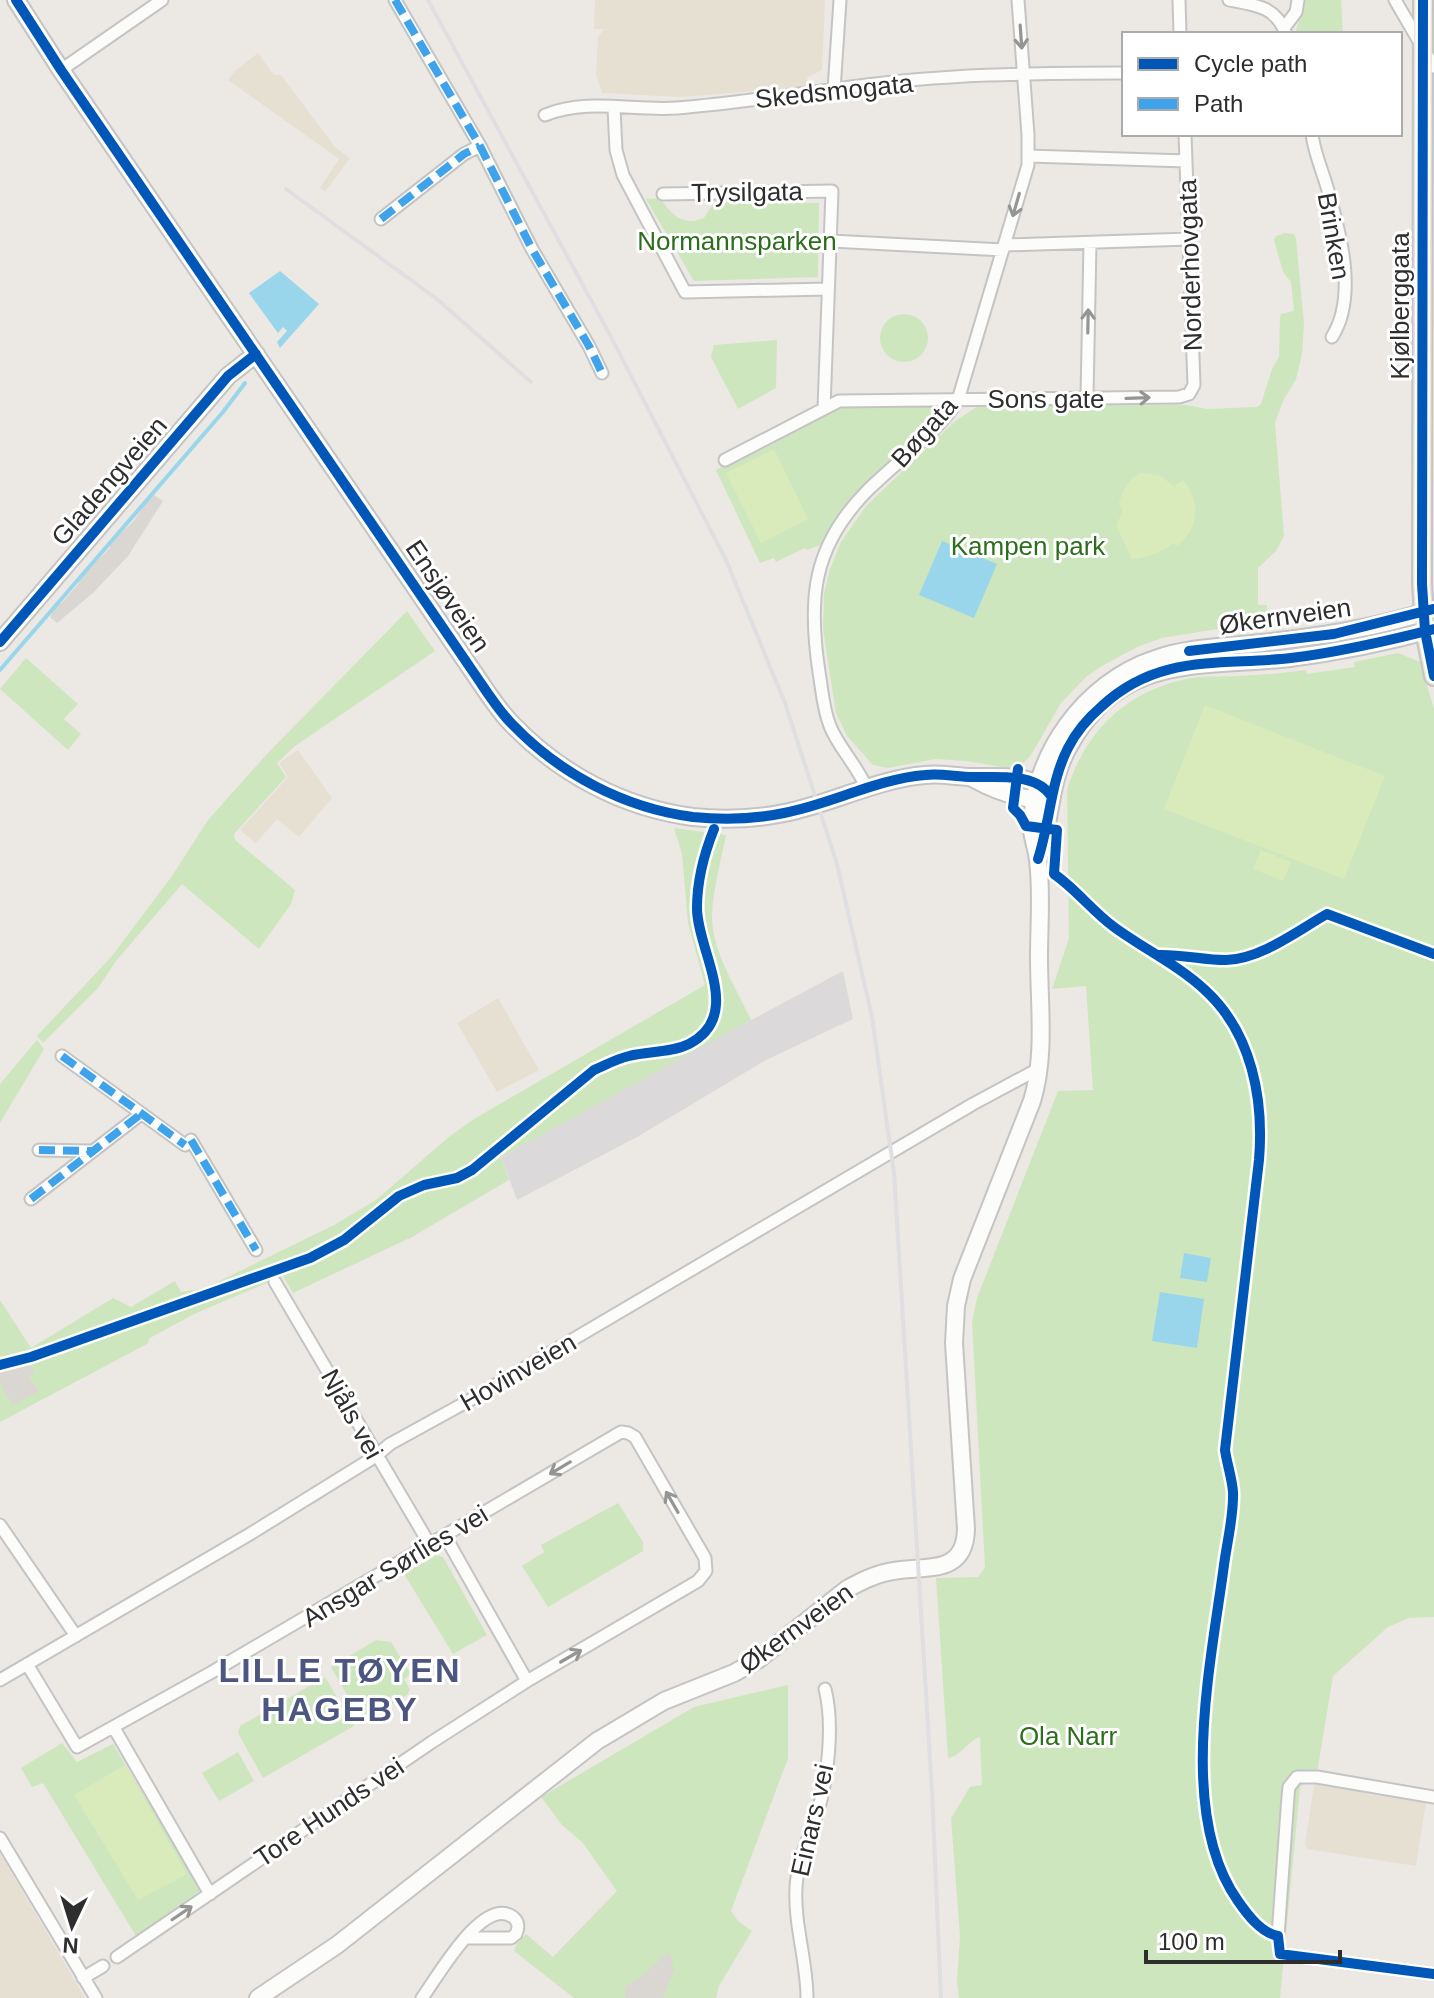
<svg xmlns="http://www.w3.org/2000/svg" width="1434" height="1998" font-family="Helvetica,sans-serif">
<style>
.industrial{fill:#dcd9db}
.education{fill:#e6e0d3}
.green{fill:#cee6be}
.pitch{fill:#d9eabb}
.plaza{fill:#dad6d2}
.water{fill:#99d6ec}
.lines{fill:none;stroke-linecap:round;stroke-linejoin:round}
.stream{stroke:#99d6ec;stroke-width:4}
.street-casing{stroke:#c5c4c5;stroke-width:15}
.secondary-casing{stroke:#c5c4c5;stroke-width:20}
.primary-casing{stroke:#c6c5c4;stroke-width:22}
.street{stroke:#fcfcfb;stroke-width:11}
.secondary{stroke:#fcfcfb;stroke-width:16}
.primary{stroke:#e8e4d6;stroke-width:18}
.rail{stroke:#dfdfe1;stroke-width:4}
.quiet{stroke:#3ea3eb;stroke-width:8;stroke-dasharray:16 8;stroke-linecap:butt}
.cycleway-casing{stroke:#fff;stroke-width:15}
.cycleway{stroke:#0057b8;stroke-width:10}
.oneway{stroke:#959594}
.labels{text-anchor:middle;stroke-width:6;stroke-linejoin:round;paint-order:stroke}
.street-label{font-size:26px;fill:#2e2e2e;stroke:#fff}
.park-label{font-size:26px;fill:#2c6e1b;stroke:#fff}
.district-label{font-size:34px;font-weight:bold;letter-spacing:2px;fill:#4d5680;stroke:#fff}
</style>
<rect width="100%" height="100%" fill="#ece8e4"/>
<path class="industrial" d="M843 971 853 1019 766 1060 637 1137 517 1200 501 1157 598 1102Z"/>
<path class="education" d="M595 0H825L822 70 807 78V87L680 97 602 93 596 75 598 37 604 29H594Z
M258 53 274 75H281L335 147 350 158 325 192 320 188 339 159 228 80 236 70Z
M298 750 332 798 299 837 277 819 256 843 240 830 288 777 279 763Z
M498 998 539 1070 497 1092 457 1023Z
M1315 1780 1364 1789 1367 1794 1426 1802 1416 1866 1307 1849 1305 1844Z
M0 1853 71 1974 85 1998H0Z"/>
<path class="green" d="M1305 0H1341L1343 34H1295Z
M661 198C670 215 685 227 704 218L714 202 819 203 818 277 694 281 646 199Z
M1285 233 1294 234 1296 239 1304 323 1302 354 1296 379 1283 401 1275 423 1284 536 1276 551 1258 568V605H1267V617L1248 624 1162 638 1137 647 1102 666 1086 677 1061 703 1031 755 1021 766 1008 768 966 761 935 759 888 768 873 765 847 736 836 713 823 629 824 594 830 569 841 542 866 506 954 422 978 406 1187 405 1207 409 1257 407 1261 404 1272 369 1279 357 1280 317 1281 314 1294 311 1291 282 1283 272 1274 240 1276 236Z
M880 338a24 24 0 1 1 48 0a24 24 0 1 1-48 0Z
M777 340 776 388 738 409 711 357 714 345Z
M931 406 936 407 938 414C898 456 849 491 823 544L807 550 805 548 776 562 774 558 760 563 716 470 842 407Z
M407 611 435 651 295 746 277 763 286 777 234 834 235 840 295 890 291 904 259 949 182 884 116 961 98 988 43 1043 37 1036 112 956 172 876 208 820 267 754Z
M1398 653 1420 662 1434 709V1617L1409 1618 1388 1627 1333 1676 1317 1773 1300 1787 1280 1998H959L957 1981 960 1936 951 1818 970 1787 982 1785 980 1737C968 1741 961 1756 948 1758L936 1578 978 1577 985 1568 972 1322 977 1298 1058 1091 1093 1090 1086 986 1052 989 1069 938 1067 790C1084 734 1124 693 1182 680 1200 675 1220 677 1238 676 1261 675 1283 673 1306 670L1307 674 1355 667 1354 662Z
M26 658 78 704 64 719 81 734 68 750 0 689Z
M674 828 726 835C721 861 713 889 712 915 711 950 737 989 751 1020L501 1157 509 1180 412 1237 293 1293 283 1276 194 1314 150 1338 147 1344 0 1422V1300L31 1348 113 1298 131 1307 175 1281 181 1292 205 1288 334 1225 376 1200 450 1136 474 1119 705 985 688 923 682 854Z
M37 1040 44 1049 0 1123V1084Z
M618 1503 643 1542V1551L548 1607 522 1566 544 1552 541 1545Z
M436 1555 443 1557 487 1635 453 1654 404 1574Z
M376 1640 391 1642 411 1674 404 1679 410 1690 407 1695 363 1722 331 1667Z
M325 1677 354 1726 263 1778 238 1733 240 1726Z
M788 1685V1758L731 1911 738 1921 752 1931 719 1986 716 1998H574L514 1951 516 1945 526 1934 553 1957 617 1891 582 1842 562 1825 541 1797 694 1707Z
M62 1743 77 1762 113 1744 201 1890 136 1936 43 1783 32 1787 21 1768Z
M238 1752 254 1781 219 1801 202 1773Z"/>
<path class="pitch" d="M774 449 808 519 761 543 726 473Z
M1141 473 1161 476 1176 488 1175 485 1183 480C1201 502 1200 528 1177 546L1174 543C1160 552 1148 558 1132 559L1116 525 1123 511 1119 503C1124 488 1127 480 1141 473Z
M1205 705 1385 776 1344 879 1164 809Z
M1261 850 1291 862 1283 881 1253 869Z
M125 1765 187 1874 138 1900 74 1795Z"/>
<path class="plaza" d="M152 494 163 501 128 556 93 593 57 623 50 617 58 603 61 604 79 583V579L110 548 109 544 133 522Z
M28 1362 34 1373 29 1377 39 1391 13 1405 0 1383V1370Z
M670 1951 674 1970 663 1998H625V1987L639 1978Z"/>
<path class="water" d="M280 271 319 304 280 348 277 342 287 331 283 327 278 333 249 293Z
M942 541 997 564 974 618 919 595Z
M1184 1253 1211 1258 1207 1282 1180 1278Z
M1160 1292 1204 1299 1197 1348 1152 1341Z"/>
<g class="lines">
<path class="stream" d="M0 670 223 412 245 383"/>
<g class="street-casing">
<path id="street" d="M395 0 480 146 532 249 589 346 602 373
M1179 0 1180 34
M1229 0C1255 5 1276 6 1286 34
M1395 0 1434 67
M1284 28 1296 12 1298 0
M61 70 162 0
M834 90 840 0
M614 108 616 150 623 175 685 292 828 289
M545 115C587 98 633 111 677 108 735 103 793 95 851 87 941 74 1034 73 1124 73
M1312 134C1314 152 1322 170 1327 187 1340 232 1358 296 1332 337
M1028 156 1186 161
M663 194 832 191 824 408
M381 219 464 154 480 146
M831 241 1003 250
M1005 245 1189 239
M1087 398 1090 243
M725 460 839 401 1179 397 1189 394 1194 385 1185 134
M867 789C857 765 838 747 830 726 823 709 822 690 819 672 808 599 812 547 867 491 892 466 941 429 958 400L1028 165V135L1018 0
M62 1056 185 1145
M191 1140 256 1250
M39 1150 90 1151
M31 1199 141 1114
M275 1282 430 1545
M0 1525 76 1636
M445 1536 527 1681
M27 1664 77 1747 212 1672 621 1432 628 1433 635 1437 705 1558 706 1571 698 1581 527 1681 432 1742 117 1957
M0 1680 250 1534 376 1456 390 1444 470 1400 973 1104 1040 1068
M114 1728 210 1894
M1434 1797 1317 1777H1297L1289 1787 1288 1796 1278 1936 1280 1954 1434 1974
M0 1838 96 1998
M83 1978 103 1966
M422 1998C437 1978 483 1895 513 1917 519 1922 519 1927 516 1934L511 1938H466
M807 1998C807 1961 794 1925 796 1888 797 1861 810 1836 818 1811 828 1778 834 1724 825 1689"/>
</g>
<g class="secondary-casing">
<path id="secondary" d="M16 0 61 70 476 676C487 692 498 710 512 724 560 774 624 808 693 817 723 820 755 819 784 813 831 804 877 779 925 775 941 773 957 777 973 777 999 778 1036 772 1052 797
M0 642 228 376 256 354
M972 778C994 790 1020 801 1045 799
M1039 858C1051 821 1049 781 1069 746 1121 652 1201 668 1290 658 1338 652 1387 642 1434 629
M258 1998 337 1945 597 1741 664 1701 734 1673 759 1659 847 1589C860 1582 873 1575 888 1572 922 1564 965 1578 966 1529L954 1343 956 1306 962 1279 1032 1101C1046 1055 1039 1005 1039 957 1039 925 1042 892 1038 860 1037 850 1033 840 1032 830 1031 756 1085 682 1155 659 1189 647 1227 647 1262 643 1321 636 1378 628 1434 609"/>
</g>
<g class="primary-casing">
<path id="primary" d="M1423 0 1422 584 1425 631 1434 676"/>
</g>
<use href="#street" class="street"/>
<use href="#secondary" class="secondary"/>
<use href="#primary" class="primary"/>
<path class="rail" d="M428 0 610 335 726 560 785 703 837 864 872 1017 894 1173 932 1791 941 1998
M286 189 437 299 531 382"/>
<path class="quiet" d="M395 0 480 146 532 249 589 346 602 373
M381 219 464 154 480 146
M62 1056 185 1145
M191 1140 256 1250
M39 1150 91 1151
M31 1199 141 1114"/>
<g class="cycleway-casing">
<path id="cycleway" d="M16 0 61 70 476 676C487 692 498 710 512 724 560 774 624 808 693 817 723 820 755 819 784 813 831 804 877 779 925 775 941 773 957 777 973 777 999 778 1036 772 1052 797
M1423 0 1422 584 1425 631 1434 676
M0 642 228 376 256 354
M1189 651 1334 634 1433 609
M1018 769 1013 808 1020 815 1026 826 1057 830 1054 874C1076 889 1092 911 1114 927 1144 949 1178 965 1205 990 1252 1033 1264 1099 1259 1160L1225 1450C1227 1464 1232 1478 1233 1492 1234 1515 1227 1542 1224 1565 1211 1663 1177 1815 1238 1901 1247 1914 1261 1933 1278 1936L1280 1954 1434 1974
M1038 859C1050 823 1050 783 1068 748 1076 732 1088 718 1102 706 1159 653 1221 666 1291 658 1339 652 1387 641 1434 629
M1158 955C1181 954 1203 960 1226 960 1261 959 1297 931 1327 914L1434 954
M0 1365 31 1357 310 1258 344 1240 399 1196 424 1185 457 1178 472 1170 594 1070C606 1065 616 1059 629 1056 648 1051 671 1053 689 1044 745 1015 697 951 697 908 697 881 704 854 714 829"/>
</g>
<use href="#cycleway" class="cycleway"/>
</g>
<defs><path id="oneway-shaft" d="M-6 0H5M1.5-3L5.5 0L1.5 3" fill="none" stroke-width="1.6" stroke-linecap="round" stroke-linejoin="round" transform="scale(2)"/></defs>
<g class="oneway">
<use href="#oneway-shaft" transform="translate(1021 37) rotate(86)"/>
<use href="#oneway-shaft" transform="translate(1016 205) rotate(106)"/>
<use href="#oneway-shaft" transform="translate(1088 321) rotate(-89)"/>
<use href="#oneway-shaft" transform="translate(1138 398) rotate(-2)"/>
<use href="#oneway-shaft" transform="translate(560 1468) rotate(149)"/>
<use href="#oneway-shaft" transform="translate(672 1502) rotate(-120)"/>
<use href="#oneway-shaft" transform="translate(571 1656) rotate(-30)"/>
<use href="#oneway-shaft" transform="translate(182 1913) rotate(-34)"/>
</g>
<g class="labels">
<g class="street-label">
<text transform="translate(834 91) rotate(-6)" y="9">Skedsmogata</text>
<text transform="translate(747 192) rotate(-1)" y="9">Trysilgata</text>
<text transform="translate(1334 236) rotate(80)" y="9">Brinken</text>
<text transform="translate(1190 265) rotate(-92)" y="9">Norderhovgata</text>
<text transform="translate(1400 306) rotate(-90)" y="9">Kjølberggata</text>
<text x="1046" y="408">Sons gate</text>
<text transform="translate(924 432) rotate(-48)" y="9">Bøgata</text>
<text transform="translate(109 481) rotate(-49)" y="9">Gladengveien</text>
<text transform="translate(448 596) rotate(56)" y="9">Ensjøveien</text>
<text transform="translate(1285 616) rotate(-8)" y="9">Økernveien</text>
<text transform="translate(518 1372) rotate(-30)" y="9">Hovinveien</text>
<text transform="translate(352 1414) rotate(61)" y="9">Njåls vei</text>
<text transform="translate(395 1566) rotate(-31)" y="9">Ansgar Sørlies vei</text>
<text transform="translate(796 1628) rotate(-36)" y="9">Økernveien</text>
<text transform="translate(329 1812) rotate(-34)" y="9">Tore Hunds vei</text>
<text transform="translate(812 1820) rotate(-77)" y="9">Einars vei</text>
</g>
<g class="park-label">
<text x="737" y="250">Normannsparken</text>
<text x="1028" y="555">Kampen park</text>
<text x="1068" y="1745">Ola Narr</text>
</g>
<g class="district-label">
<text x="340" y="1682">LILLE TØYEN<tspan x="340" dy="39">HAGEBY</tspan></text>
</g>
</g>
<rect x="1122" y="32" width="280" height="104" fill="#ffffff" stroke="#ababab" stroke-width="2"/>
<rect x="1138" y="58" width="40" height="12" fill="#0057b8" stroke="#ababab" stroke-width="2"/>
<text x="1194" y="72" font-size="24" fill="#2e2e2e">Cycle path</text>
<rect x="1138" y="98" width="40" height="12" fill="#3ea3eb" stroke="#ababab" stroke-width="2"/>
<text x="1194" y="112" font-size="24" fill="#2e2e2e">Path</text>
<g transform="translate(72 1926) rotate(184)" stroke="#ffffff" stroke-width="6" paint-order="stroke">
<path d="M0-6L14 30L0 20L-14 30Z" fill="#2e2e2e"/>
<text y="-12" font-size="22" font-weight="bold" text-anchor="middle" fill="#2e2e2e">N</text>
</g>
<path d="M1146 1950v12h194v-12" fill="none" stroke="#2e2e2e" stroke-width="4"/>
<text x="1158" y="1950" font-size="24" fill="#2e2e2e" stroke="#ffffff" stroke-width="6" paint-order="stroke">100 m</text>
</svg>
